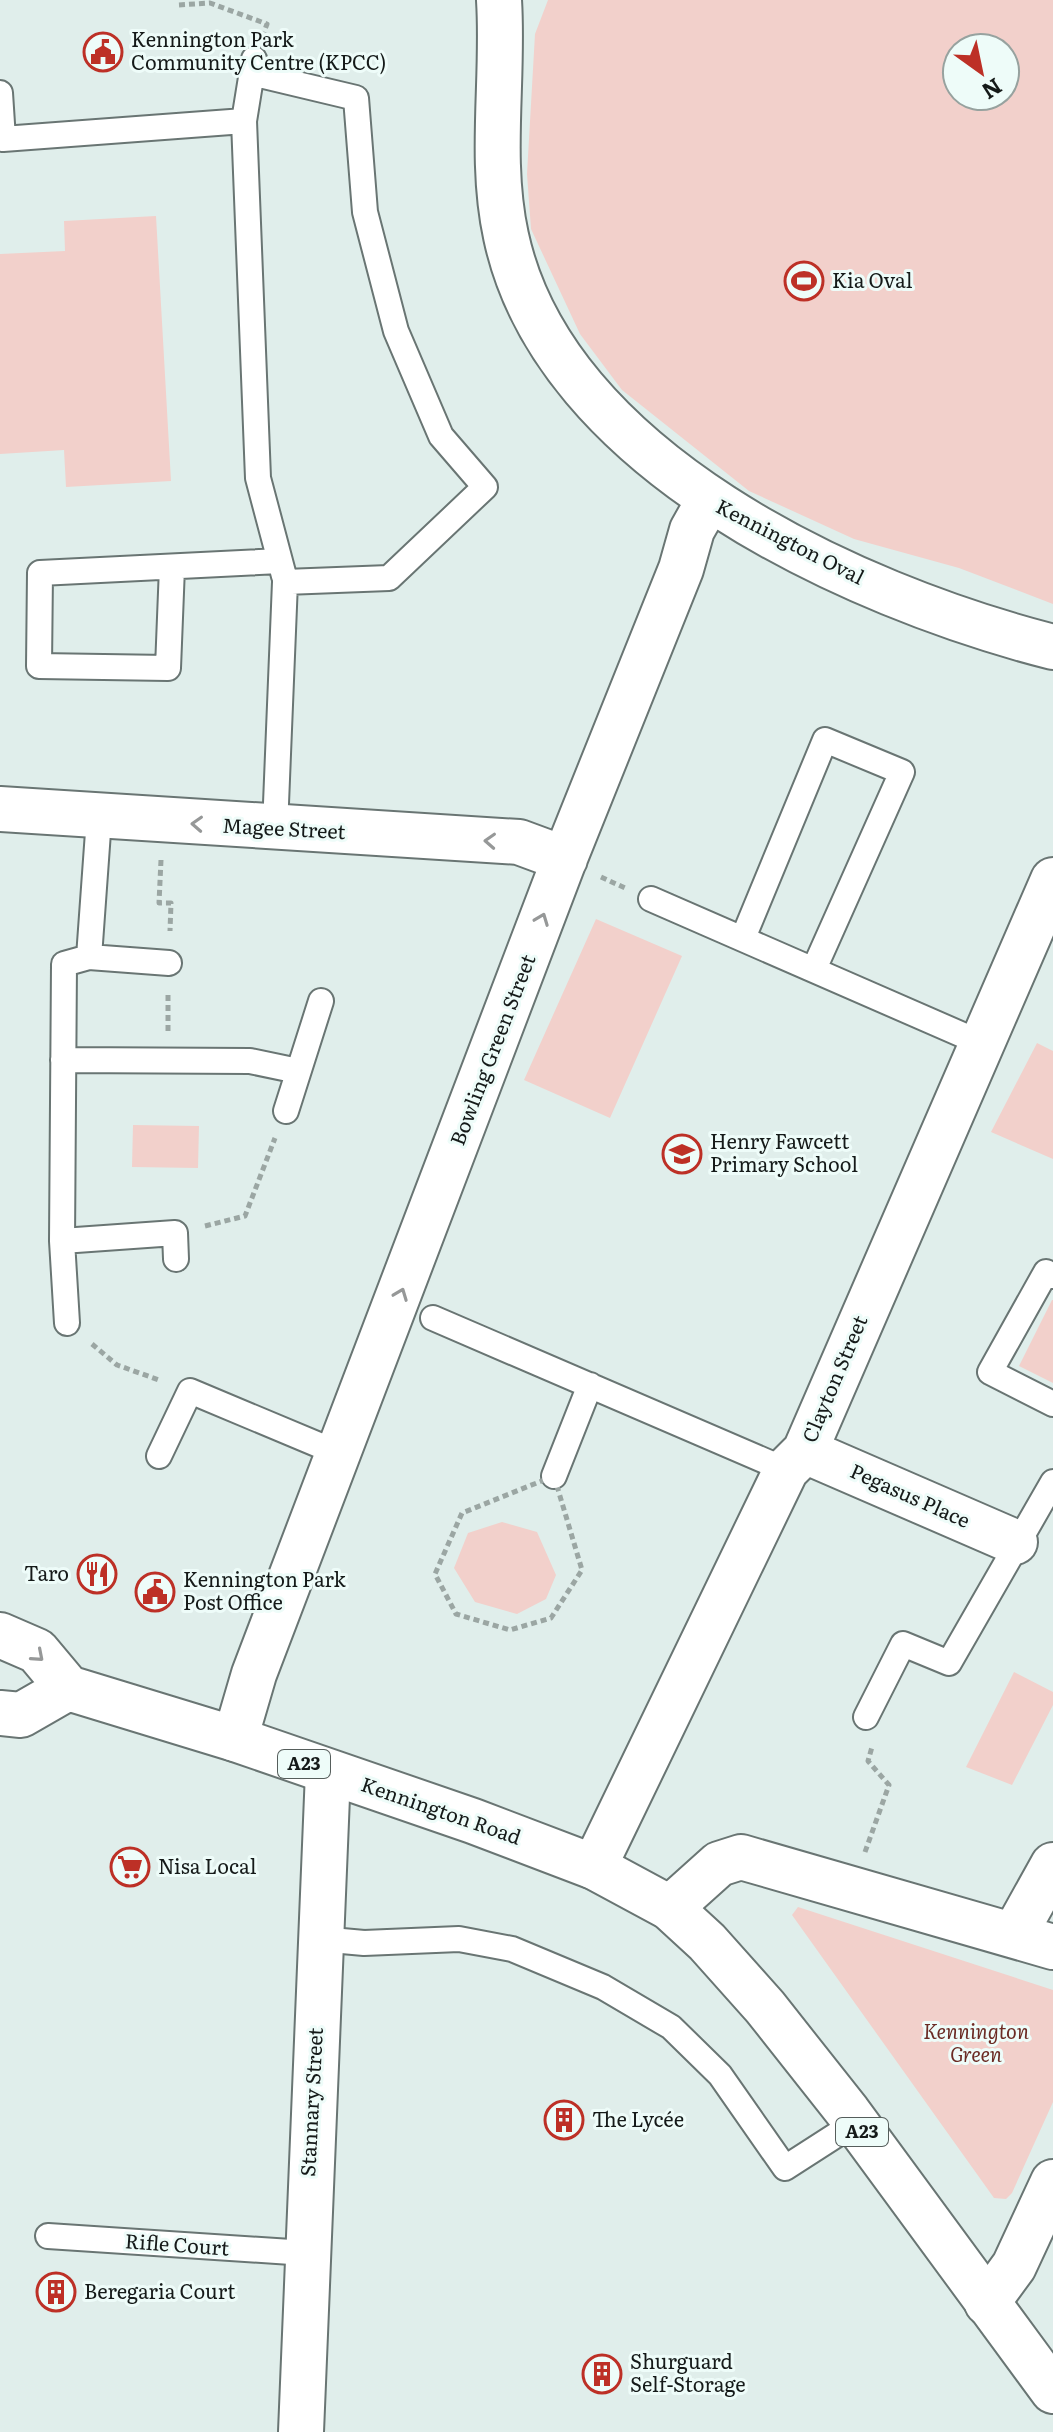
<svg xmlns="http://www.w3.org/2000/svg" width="1053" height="2432" font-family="Literata,serif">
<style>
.green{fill:#f2d0cb;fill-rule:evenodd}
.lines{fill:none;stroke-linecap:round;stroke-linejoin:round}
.lane-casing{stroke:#697573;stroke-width:28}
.street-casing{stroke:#697573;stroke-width:48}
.highway-casing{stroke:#697573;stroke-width:48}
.path{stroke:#9ba6a3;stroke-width:5;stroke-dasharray:6 4;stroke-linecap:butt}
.lane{stroke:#fff;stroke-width:24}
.street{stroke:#fff;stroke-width:44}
.highway{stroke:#fff;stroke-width:44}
.oneway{stroke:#969898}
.labels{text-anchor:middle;stroke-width:6;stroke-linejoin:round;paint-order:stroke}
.shield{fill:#eefcf9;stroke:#565e5c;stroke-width:2}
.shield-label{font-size:18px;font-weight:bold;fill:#151a19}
.poi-label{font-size:20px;fill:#151a19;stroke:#eefcf9;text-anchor:start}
.street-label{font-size:20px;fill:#151a19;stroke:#eefcf9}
.park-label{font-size:20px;font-style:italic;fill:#6b2b24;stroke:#eefcf9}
</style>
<rect width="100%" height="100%" fill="#e0eeeb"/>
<path class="green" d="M548 0H1053V604L959 568 854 539 749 491 622 390 580 334 531 229 527 174 535 34ZM957 48H1005V96H957Z
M156 216 171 481 66 487 64 450 0 454V254L65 251 64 221Z
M596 919 682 956 610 1118 524 1080Z
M1037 1043 1053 1051V1159L991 1132Z
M133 1125 199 1126 198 1168 132 1167Z
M1052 1300H1053V1383L1019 1366Z
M502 1522 537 1532 556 1575 546 1599 517 1614 475 1602 454 1568 468 1533Z
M1014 1672 1053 1692V1705L1012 1785 966 1767Z
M798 1907 1053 1990V2102L1012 2193 1006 2199 994 2198 792 1915Z"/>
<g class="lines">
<g class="lane-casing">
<path id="lane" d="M254 59 244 121 258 478 284 576
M251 73 356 98 365 212 396 331 441 436 485 487 389 578 285 582 275 828
M0 93 3 139 244 121
M172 567 168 668 39 666 40 573 280 561
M651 899 981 1043
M743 938 825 740 902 772 814 969
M89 957 169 963
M63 1060 250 1061 298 1071
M286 1111 321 1001
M62 1241 175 1233 176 1259
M1053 1276 1046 1272 990 1372 1053 1404
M433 1318 786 1470
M67 1323 62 1241 64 964 89 957 99 818
M159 1456 190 1391 338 1453
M554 1476 590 1385
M866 1717 903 1644 949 1663 1053 1482
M320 1939 364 1943 459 1939 512 1949 603 1987 671 2027 720 2075 785 2168 855 2123
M48 2236 306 2253"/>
</g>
<g class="street-casing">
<path id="street" d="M499 0C504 78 489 159 506 236 554 461 853 596 1053 647
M0 809 519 842 565 859
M805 1451 1015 1542
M235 1739 254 1674 563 863 681 569 692 530 709 500
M594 1867 786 1470 805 1451 1053 880
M670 1908 719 1864 741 1857 1053 1947
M1014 1935 1053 1865
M987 2303 1014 2266 1053 2182
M301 2432 328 1772"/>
</g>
<g class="highway-casing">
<path id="highway" d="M0 1635 37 1651 68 1688 235 1739 473 1821 594 1867 670 1908 707 1942 765 2007 848 2112 1053 2391
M0 1713 21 1715 68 1688"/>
</g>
<path class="path" d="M179 5 210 3 267 24 264 32
M161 860 159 903H171L170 931
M601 877 625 888
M168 1031V993
M205 1226 245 1216 275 1138
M92 1344 117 1365 159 1380
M554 1476 582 1570 551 1618 510 1630 456 1614 435 1574 462 1513Z
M865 1852 889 1785 868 1761 872 1747"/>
<use href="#lane" class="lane"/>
<use href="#street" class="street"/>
<use href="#highway" class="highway"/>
</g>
<defs><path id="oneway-chevron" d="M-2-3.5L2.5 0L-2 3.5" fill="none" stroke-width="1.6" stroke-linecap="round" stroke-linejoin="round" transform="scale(2)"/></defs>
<g class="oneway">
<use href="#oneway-chevron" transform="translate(197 824) rotate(-177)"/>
<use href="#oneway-chevron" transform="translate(490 841) rotate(-177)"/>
<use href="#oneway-chevron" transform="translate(542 919) rotate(-69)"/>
<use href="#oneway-chevron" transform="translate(401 1294) rotate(-69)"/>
<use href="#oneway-chevron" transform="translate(38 1656) rotate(41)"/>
</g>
<defs>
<g id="civic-ring" transform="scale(2)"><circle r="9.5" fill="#eefcf9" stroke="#bd3026" stroke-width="1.5"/><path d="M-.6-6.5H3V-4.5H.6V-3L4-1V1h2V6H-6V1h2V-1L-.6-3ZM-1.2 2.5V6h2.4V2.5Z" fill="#bd3026"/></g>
<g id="stadium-ring" transform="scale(2)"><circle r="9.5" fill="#eefcf9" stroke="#bd3026" stroke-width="1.5"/><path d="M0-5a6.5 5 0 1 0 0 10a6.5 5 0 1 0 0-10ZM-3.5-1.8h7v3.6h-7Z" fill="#bd3026"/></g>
<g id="school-ring" transform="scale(2)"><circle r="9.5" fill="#eefcf9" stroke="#bd3026" stroke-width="1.5"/><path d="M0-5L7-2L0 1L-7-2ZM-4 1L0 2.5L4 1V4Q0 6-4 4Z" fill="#bd3026"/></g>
<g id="restaurant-ring" transform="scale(2)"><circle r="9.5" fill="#eefcf9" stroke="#bd3026" stroke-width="1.5"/><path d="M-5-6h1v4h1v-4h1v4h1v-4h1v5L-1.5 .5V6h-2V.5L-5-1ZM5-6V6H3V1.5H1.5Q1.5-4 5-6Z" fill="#bd3026"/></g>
<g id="supermarket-ring" transform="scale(2)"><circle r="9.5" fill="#eefcf9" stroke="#bd3026" stroke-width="1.5"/><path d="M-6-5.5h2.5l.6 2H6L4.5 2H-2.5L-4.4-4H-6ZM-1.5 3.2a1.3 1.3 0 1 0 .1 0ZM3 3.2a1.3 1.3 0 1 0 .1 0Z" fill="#bd3026"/></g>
<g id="building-ring" transform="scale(2)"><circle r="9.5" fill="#eefcf9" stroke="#bd3026" stroke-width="1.5"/><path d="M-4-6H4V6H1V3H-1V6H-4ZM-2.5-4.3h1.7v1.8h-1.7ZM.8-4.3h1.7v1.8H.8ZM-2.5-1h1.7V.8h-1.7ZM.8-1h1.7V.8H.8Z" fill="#bd3026"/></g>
</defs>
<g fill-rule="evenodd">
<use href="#civic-ring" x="103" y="52"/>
<use href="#stadium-ring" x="804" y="281"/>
<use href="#school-ring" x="682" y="1154"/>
<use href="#restaurant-ring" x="97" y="1574"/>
<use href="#civic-ring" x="155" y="1592"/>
<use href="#supermarket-ring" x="130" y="1867"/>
<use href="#building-ring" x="564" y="2120"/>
<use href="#building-ring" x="56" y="2292"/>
<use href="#building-ring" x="602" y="2374"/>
</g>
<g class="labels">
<g class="shield">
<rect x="278" y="1750" width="52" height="28" rx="6"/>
<rect x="836" y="2118" width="52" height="28" rx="6"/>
</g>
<g class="shield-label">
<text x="304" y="1770">A23</text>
<text x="862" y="2138">A23</text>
</g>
<g class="poi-label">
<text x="131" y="47">Kennington Park<tspan x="131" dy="23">Community Centre (KPCC)</tspan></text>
<text x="832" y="288">Kia Oval</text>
<text x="710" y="1149">Henry Fawcett<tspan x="710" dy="23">Primary School</tspan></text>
<text x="69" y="1581" text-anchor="end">Taro</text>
<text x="183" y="1587">Kennington Park<tspan x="183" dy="23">Post Office</tspan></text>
<text x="158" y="1874">Nisa Local</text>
<text x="592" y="2127">The Lycée</text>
<text x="84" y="2299">Beregaria Court</text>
<text x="630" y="2369">Shurguard<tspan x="630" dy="23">Self-Storage</tspan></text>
</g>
<g class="street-label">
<text transform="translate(790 542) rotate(27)" y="7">Kennington Oval</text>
<text transform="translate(284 829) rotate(3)" y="7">Magee Street</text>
<text transform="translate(493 1050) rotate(-69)" y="7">Bowling Green Street</text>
<text transform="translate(835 1379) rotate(-67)" y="7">Clayton Street</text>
<text transform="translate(910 1496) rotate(24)" y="7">Pegasus Place</text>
<text transform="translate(441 1811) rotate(19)" y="7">Kennington Road</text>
<text transform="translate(312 2102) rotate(-87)" y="7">Stannary Street</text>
<text transform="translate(177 2245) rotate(4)" y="7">Rifle Court</text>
</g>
<g class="park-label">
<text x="976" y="2039">Kennington<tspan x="976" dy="23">Green</tspan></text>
</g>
</g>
<g transform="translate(981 72) rotate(147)"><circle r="38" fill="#eefcf9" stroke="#97a29f" stroke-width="2"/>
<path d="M0-6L14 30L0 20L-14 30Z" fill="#bd3026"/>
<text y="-12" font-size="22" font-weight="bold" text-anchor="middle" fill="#151a19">N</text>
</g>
</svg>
